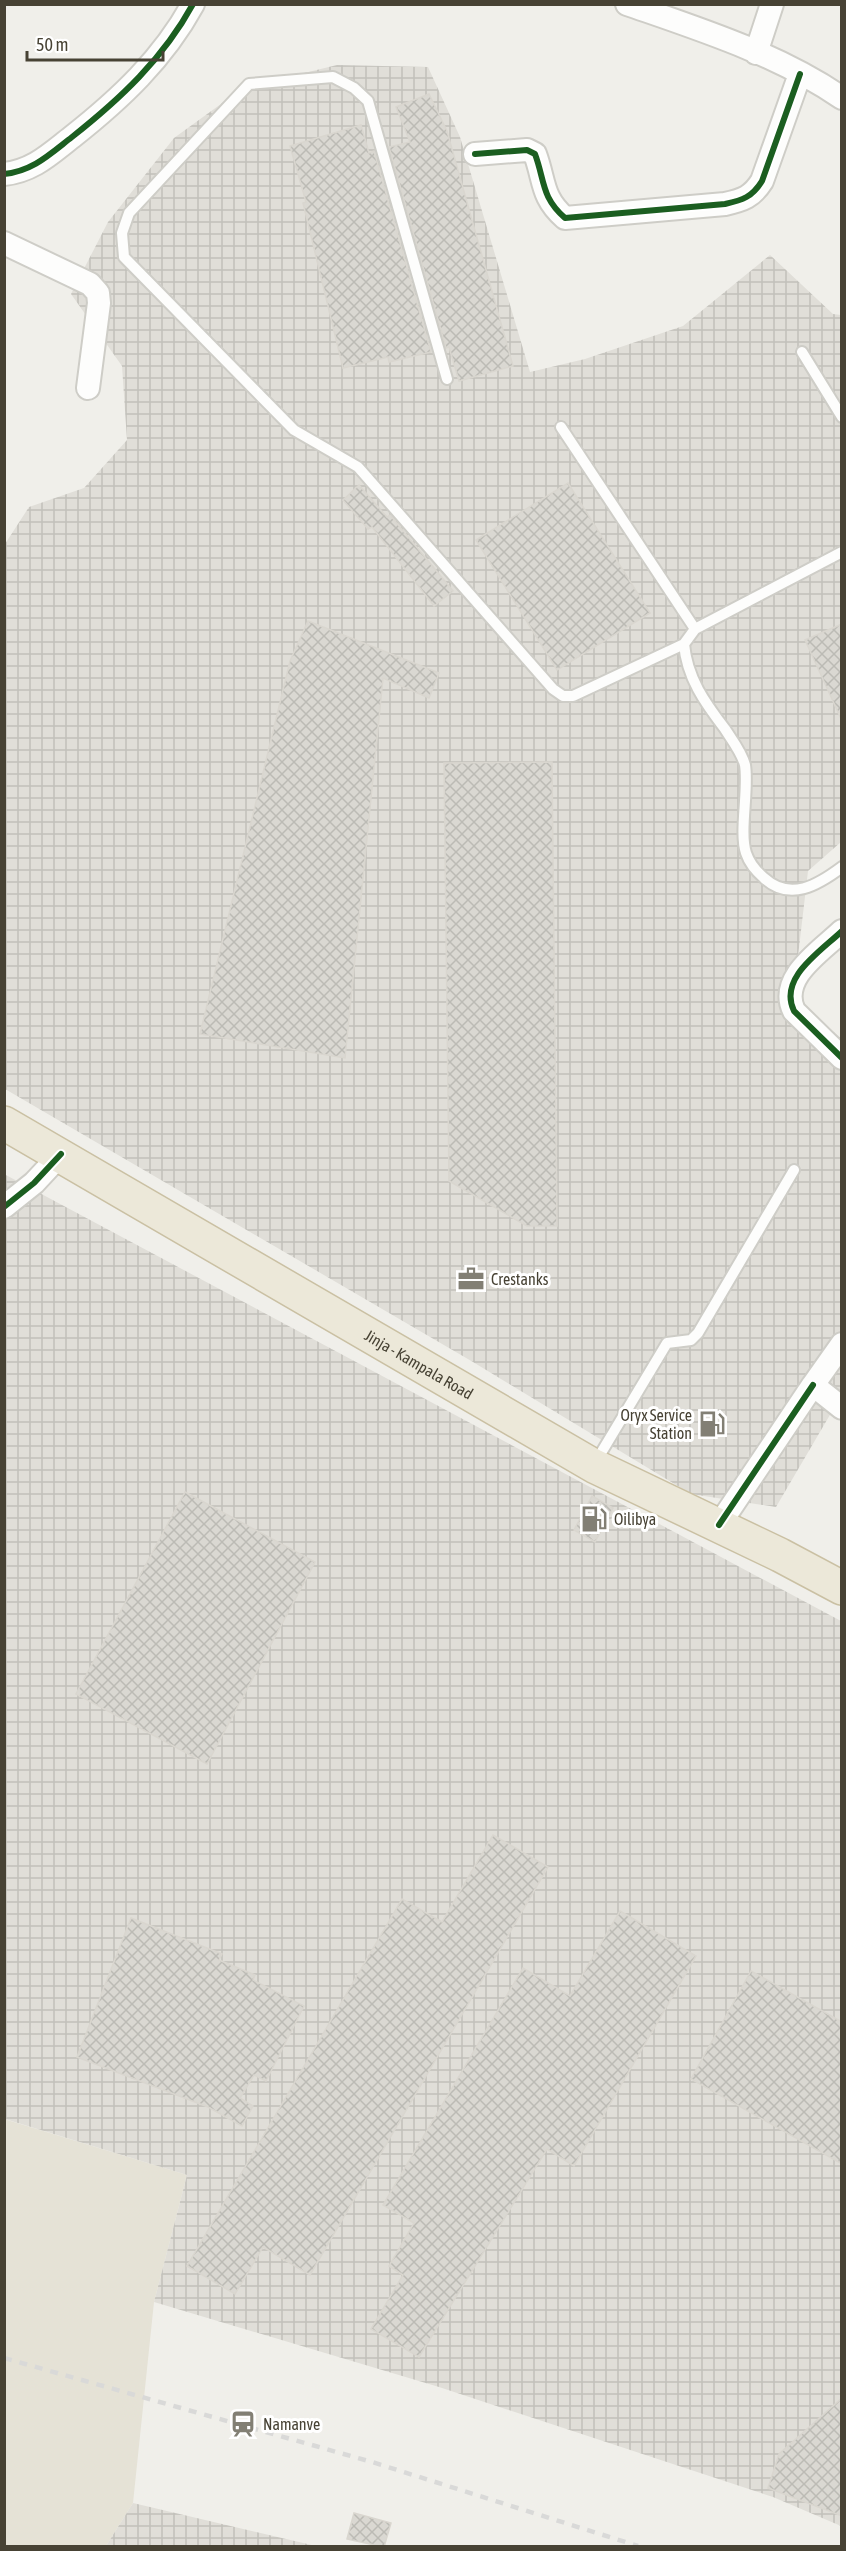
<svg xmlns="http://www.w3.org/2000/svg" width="846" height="2551" font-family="'Asap Condensed',sans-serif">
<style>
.residential{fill:#e5e2d6}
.industrial{fill:url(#industrial-grid)}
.building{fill:url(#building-cross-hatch);stroke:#d9d6cf;stroke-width:1.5}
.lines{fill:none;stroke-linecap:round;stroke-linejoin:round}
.lane-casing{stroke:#cecdc7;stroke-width:14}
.street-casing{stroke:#cecdc7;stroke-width:26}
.highway-casing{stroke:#cac0a3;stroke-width:36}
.lane{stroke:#fdfdfc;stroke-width:10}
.street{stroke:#fdfdfc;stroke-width:22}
.highway{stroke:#ece8d9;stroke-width:33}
.rail{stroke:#d9d9d8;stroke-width:4.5;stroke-dasharray:8 8;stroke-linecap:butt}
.cycleway-casing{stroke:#fff;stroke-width:10}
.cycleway{stroke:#1b5e20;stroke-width:6}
.labels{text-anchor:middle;stroke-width:6;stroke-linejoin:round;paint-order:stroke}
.poi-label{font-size:16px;fill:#474234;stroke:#fff;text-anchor:start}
.street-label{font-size:16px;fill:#474234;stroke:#fff}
</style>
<defs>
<pattern id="industrial-grid" width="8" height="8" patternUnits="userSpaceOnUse" patternTransform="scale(1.5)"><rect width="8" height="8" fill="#e0ded8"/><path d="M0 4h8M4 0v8" fill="none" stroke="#c2c0ba"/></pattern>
<pattern id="building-cross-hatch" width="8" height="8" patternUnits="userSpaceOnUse" patternTransform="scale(1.5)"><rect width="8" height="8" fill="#dad8d2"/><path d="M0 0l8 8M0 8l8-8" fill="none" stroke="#bcbbb5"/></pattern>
</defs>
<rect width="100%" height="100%" fill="#f0efea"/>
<path class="residential" d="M4 2119 187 2175 154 2302 133 2503 106 2546H5Z"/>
<path class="industrial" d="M337 65 428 67 460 137 530 372 585 359 683 326 770 255 833 314 841 315V842L808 871 793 999 841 1038V1396L776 1507 691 1494 473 1362 5 1089V544L29 507 84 488 127 440 122 366 71 294 108 222 174 138 243 88Z
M4 1174 841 1621V2526L773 2497 439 2387 154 2302 187 2175 5 2119Z
M133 2503 316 2546H106Z"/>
<path class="building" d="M429 94 447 131 513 366 459 381 449 347 446 348 389 147 410 142 396 107Z
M361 125 369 153 374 151 431 352 389 362 388 357 343 368 303 203 306 202 290 146Z
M568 483 650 613 557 670 476 540Z
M359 485 387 517 390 515 453 591 434 606 372 527 368 529 343 500Z
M308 621 439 673 429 698 383 678 345 1058 200 1034 290 661Z
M842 624V721L805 640Z
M552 762 557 1226H527L449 1181 444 763Z
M185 1492 315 1562 207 1764 76 1694Z
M592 1496 613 1508 595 1542 574 1530Z
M493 1835 548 1867 310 2275 263 2247 235 2294 187 2266 402 1899 442 1922Z
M620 1911 696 1956 574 2166 547 2149 419 2357 371 2329 403 2275 389 2266 414 2223 383 2205 523 1968 570 1996Z
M131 1918 222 1954 219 1960 255 1975 253 1980 304 2006 266 2081 254 2075 240 2098 253 2106 242 2126 208 2107 77 2057Z
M751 1971 842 2022V2164L691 2079Z
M842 2398V2516L768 2488 779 2454Z
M354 2513 391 2523 384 2547 347 2539Z"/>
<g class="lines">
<g class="lane-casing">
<path id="lane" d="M802 352 842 417
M447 379 368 101 354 88 333 77 249 84 129 213 122 233 124 257 294 430 358 467 553 689 563 696H573L684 644
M561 427 695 629 842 552
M695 629 684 644C687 678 705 703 725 729 732 740 742 753 745 765 749 789 739 832 746 853 749 862 757 872 764 878 790 902 818 885 842 867
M595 1463 667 1343 691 1340 698 1333 794 1170"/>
</g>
<g class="street-casing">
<path id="street" d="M627 4C699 29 778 54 842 98
M756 53 772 4
M475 154 527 150 535 154C545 181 541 197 565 218L725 204C743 200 752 197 762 181L800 74
M4 174C33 171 50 154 72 137 120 99 163 59 193 4
M4 243 90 284 98 293 99 303 88 388
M842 931C820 952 778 978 794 1011L842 1058
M4 1207 34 1183 61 1154
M842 1344 813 1385 842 1408
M719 1525 813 1385"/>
</g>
<g class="highway-casing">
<g id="highway">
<path id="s1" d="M4 1123 594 1466 780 1555 842 1588"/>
</g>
</g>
<use href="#lane" class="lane"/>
<use href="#street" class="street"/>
<use href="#highway" class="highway"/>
<path class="rail" d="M4 2358 372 2462 638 2546"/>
<g class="cycleway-casing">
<path id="cycleway" d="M475 154 527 150 535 154C545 181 541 197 565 218L725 204C743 200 752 197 762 181L800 74
M4 174C33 171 50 154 72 137 120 99 163 59 193 4
M842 931C820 952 778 978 794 1011L842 1058
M4 1207 34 1183 61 1154
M719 1525 813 1385"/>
</g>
<use href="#cycleway" class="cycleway"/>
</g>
<defs>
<g id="office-bare" transform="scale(2.07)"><path d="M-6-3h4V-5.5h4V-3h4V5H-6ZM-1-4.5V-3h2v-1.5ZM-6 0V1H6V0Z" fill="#827f74" stroke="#fff" stroke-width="2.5" paint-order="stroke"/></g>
<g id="fuel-bare" transform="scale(2.07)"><path d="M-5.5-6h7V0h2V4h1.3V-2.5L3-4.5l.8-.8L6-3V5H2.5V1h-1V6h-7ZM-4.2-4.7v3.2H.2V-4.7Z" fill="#827f74" stroke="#fff" stroke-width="2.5" paint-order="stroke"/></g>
<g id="station-bare" transform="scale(2.07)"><path d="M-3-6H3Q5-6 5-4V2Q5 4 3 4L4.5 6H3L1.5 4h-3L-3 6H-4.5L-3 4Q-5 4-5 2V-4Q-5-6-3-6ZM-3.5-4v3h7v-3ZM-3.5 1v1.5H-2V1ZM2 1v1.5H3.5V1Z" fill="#827f74" stroke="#fff" stroke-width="2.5" paint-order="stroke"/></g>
</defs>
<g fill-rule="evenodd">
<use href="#office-bare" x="471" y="1279"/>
<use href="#fuel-bare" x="712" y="1424"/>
<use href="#fuel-bare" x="594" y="1519"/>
<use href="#station-bare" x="243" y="2424"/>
</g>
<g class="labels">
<g class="poi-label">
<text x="491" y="1285">Crestanks</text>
<text x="692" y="1421" text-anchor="end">Oryx Service<tspan x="692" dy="18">Station</tspan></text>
<text x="614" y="1525">Oilibya</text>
<text x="263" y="2430">Namanve</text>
</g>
<g class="street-label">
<text dy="6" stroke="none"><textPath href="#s1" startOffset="480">Jinja - Kampala Road</textPath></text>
</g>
</g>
<rect width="846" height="2551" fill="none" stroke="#474234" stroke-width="12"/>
<path d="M27 51v9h136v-9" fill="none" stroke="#474234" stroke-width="3"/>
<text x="36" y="51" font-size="18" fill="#474234" stroke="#ffffff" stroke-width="4.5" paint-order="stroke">50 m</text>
</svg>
